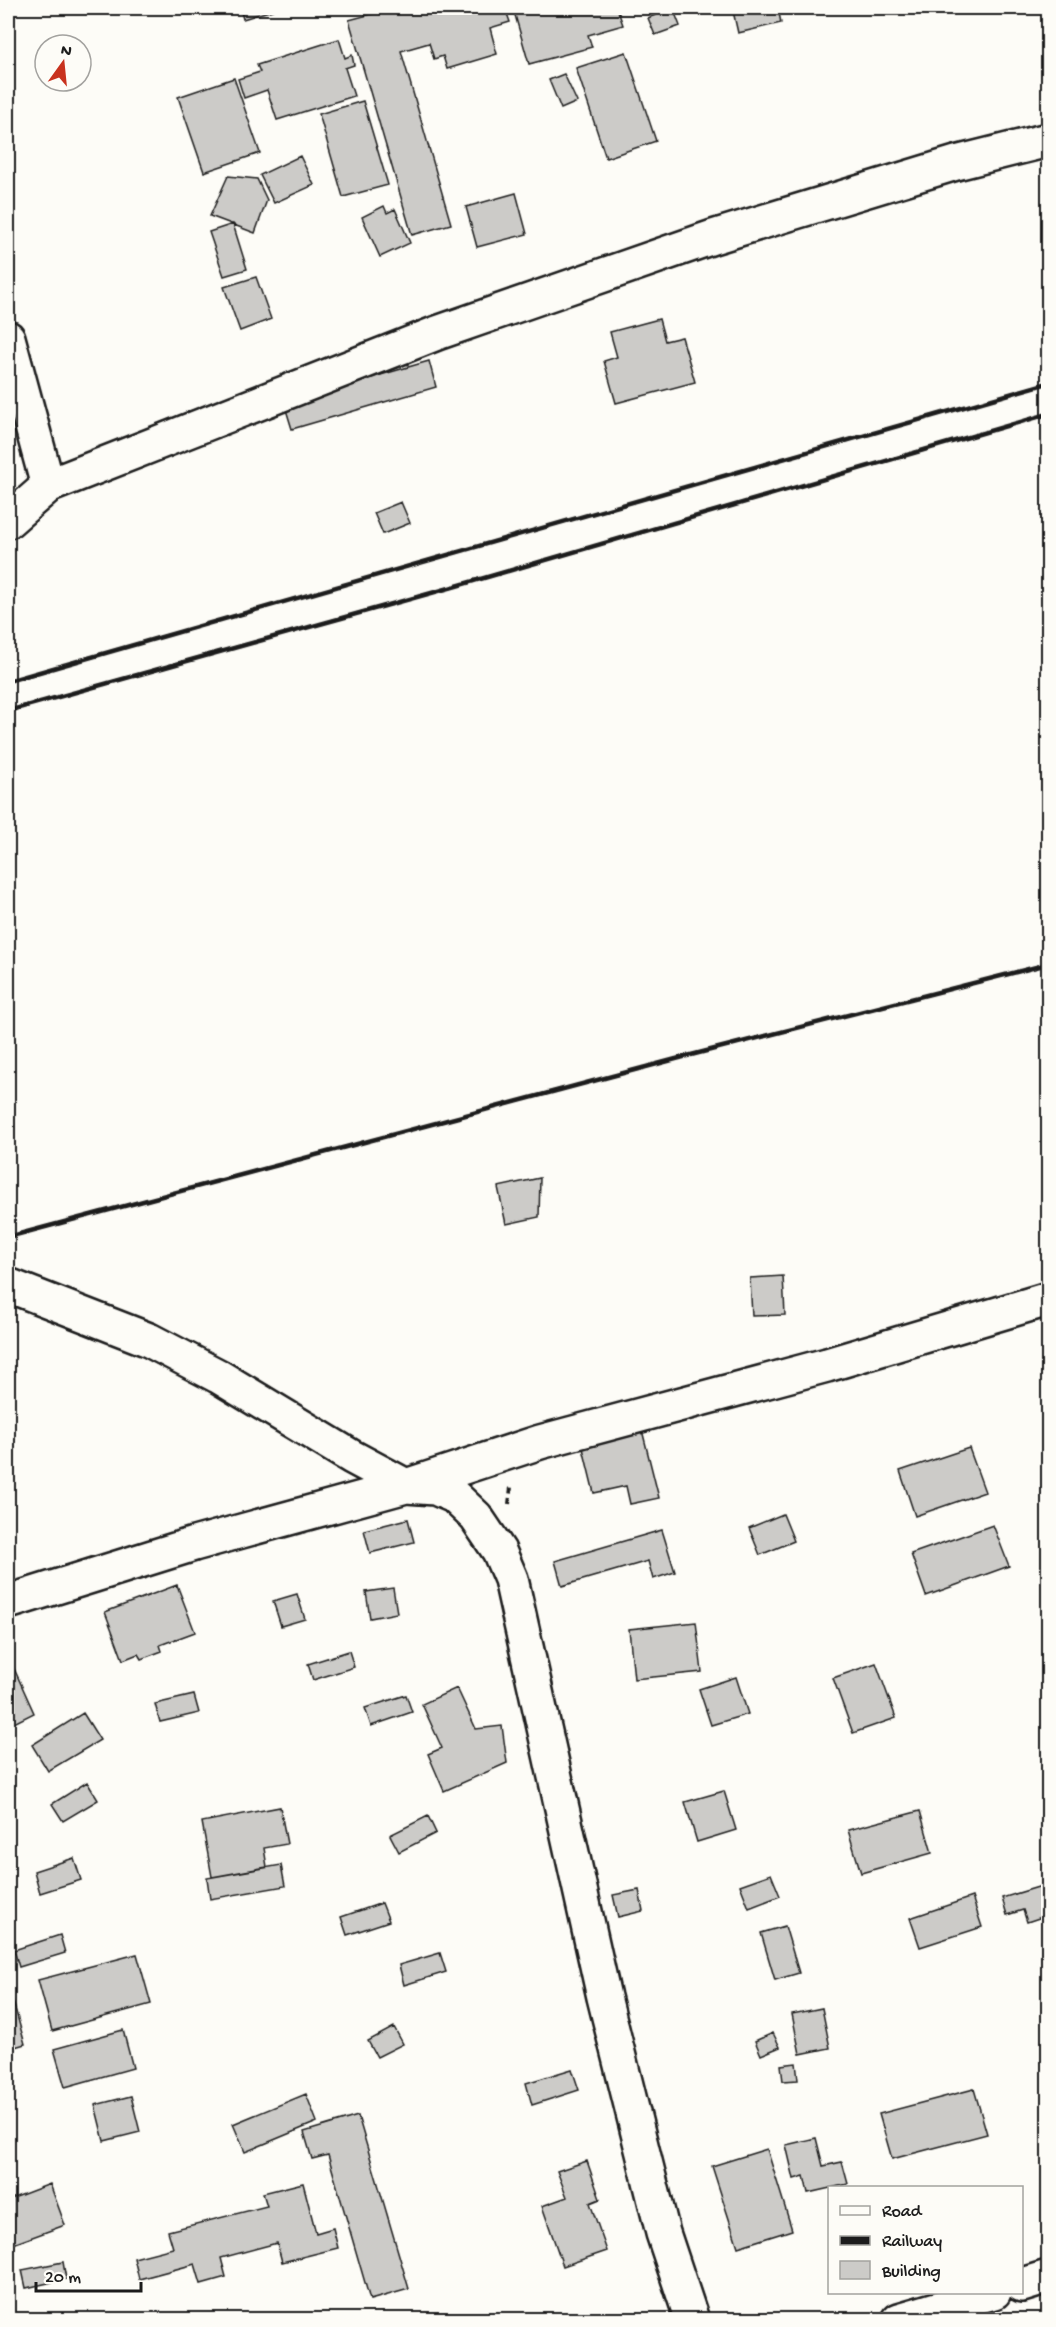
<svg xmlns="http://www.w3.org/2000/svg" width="1056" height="2327" font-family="'Gochi Hand',sans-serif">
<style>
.building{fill:#cccbc8;stroke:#1c1c1c;stroke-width:1.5}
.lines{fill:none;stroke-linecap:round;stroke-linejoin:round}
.minor-casing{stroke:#1c1c1c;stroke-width:38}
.path{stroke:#1c1c1c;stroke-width:4;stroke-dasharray:6 4.5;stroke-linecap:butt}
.minor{stroke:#fdfcf7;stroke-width:33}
.rail{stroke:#1c1c1c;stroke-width:4.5}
</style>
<rect width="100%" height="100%" fill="#fdfcf7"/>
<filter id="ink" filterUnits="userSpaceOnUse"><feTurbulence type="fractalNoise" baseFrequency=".0167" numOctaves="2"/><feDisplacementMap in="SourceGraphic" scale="12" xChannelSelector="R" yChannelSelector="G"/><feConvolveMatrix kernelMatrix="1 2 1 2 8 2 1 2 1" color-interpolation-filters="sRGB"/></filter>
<g filter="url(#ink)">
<path class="building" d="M240 8H279L243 19Z
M394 8H505L510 22 490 28 497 54 447 69 443 56 434 59 429 43 401 51 451 224 412 235 349 20Z
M513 8H617L623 25 588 35 592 47 529 64Z
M673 8 680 26 655 35 648 18Z
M750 8H778L781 23 738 33 733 11Z
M339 39 345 58 352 55 354 65 345 68 354 96 277 120 267 90 244 98 238 79 260 72 257 65Z
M626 52 656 141 606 158 576 68Z
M564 74 577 102 561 109 549 80Z
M234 78 260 153 204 172 178 97Z
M363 101 388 185 343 197 319 114Z
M300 156 314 185 274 203 260 175Z
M228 176 257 179 267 200 255 233 210 216Z
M516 193 527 234 477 247 466 207Z
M384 206 387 213 395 209 410 243 380 257 362 217Z
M233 224 247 269 224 276 209 232Z
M256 277 271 319 240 331 224 287Z
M659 319 665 341 682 337 695 382 616 403 604 361 617 357 610 332Z
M429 361 436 387 292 429 284 403Z
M401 502 410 523 383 534 374 513Z
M540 1178 539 1217 506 1224 498 1187Z
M783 1276 785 1315 752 1316 750 1278Z
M642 1430 659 1498 630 1504 626 1486 594 1493 582 1444Z
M969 1448 985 1492 915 1516 900 1471Z
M783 1514 794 1541 760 1555 749 1528Z
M408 1519 414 1542 370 1553 364 1530Z
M993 1525 1009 1566 926 1596 911 1554Z
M662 1530 675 1572 653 1579 648 1561 562 1586 555 1561Z
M177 1585 195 1632 160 1645 162 1651 141 1659 138 1654 123 1660 105 1612Z
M393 1588 397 1613 370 1618 366 1592Z
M297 1594 305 1619 281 1626 273 1601Z
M696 1622 702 1672 634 1679 629 1629Z
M349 1651 354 1667 313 1680 308 1664Z
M11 1662 34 1713 12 1724 8 1713V1664Z
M876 1663 896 1718 853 1733 833 1678Z
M736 1677 748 1714 711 1725 699 1689Z
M457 1688 476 1729 502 1726 507 1763 444 1791 428 1754 442 1748 422 1704Z
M194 1695 199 1713 160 1722 155 1704Z
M406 1695 412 1712 371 1726 365 1708Z
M83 1713 100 1740 48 1771 32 1745Z
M87 1782 98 1800 63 1821 52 1804Z
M724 1791 736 1830 697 1842 685 1802Z
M280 1807 287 1844 264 1848 267 1867 212 1877 202 1822Z
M920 1811 932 1853 861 1873 848 1830Z
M428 1816 436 1833 399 1852 390 1835Z
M1048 1826V1855L1042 1828Z
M74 1858 81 1880 40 1893 34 1871Z
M281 1865 285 1886 210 1899 207 1878Z
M771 1874 780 1896 749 1908 740 1885Z
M1048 1884V1915L1027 1922 1023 1910 1007 1915 1002 1898Z
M639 1890 643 1911 618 1917 613 1895Z
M972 1897 982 1927 920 1947 910 1918Z
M382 1903 389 1921 347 1935 341 1917Z
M785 1926 799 1973 775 1980 761 1933Z
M60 1935 65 1953 19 1967 14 1950Z
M440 1953 446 1972 404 1985 399 1965Z
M137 1954 151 2004 52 2031 38 1980Z
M11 1994 25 2044 8 2049V1995Z
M822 2008 830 2048 800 2054 792 2014Z
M394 2027 403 2044 377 2057 368 2041Z
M123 2030 133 2068 65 2087 54 2049Z
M773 2033 780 2047 761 2055 755 2041Z
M796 2063 798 2080 783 2081 781 2065Z
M572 2069 579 2090 532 2105 526 2083Z
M974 2089 987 2134 892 2159 879 2114Z
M306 2094 317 2122 245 2152 233 2124Z
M131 2096 140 2132 104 2141 95 2105Z
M358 2116 409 2289 370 2300 328 2155 312 2159 304 2132Z
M816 2138 823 2166 842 2162 848 2184 808 2193 804 2176 794 2179 786 2145Z
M767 2149 792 2230 738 2247 712 2166Z
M587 2161 600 2199 590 2203 607 2251 563 2266 542 2206 567 2197 557 2171Z
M303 2183 316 2233 333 2228 338 2248 282 2262 277 2243 221 2258 226 2277 201 2284 195 2264 139 2279 134 2258 173 2248 168 2231 267 2206 263 2193Z
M50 2184 65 2225 8 2246V2200Z
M63 2262 66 2279 26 2288 22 2270Z"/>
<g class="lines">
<g class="minor-casing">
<path id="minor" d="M8 338 48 486
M8 521 48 486 437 333 713 237 956 163 1048 140
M8 1285 149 1340 218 1376 352 1457 406 1486 435 1488 454 1496 476 1517 499 1551 511 1579 604 1997 663 2233 692 2320
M8 1602 194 1544 406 1486 540 1442 827 1365 1048 1299
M1022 2285 1048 2277
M899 2320 994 2292"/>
</g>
<path class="path" d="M509 1504 511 1487"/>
<use href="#minor" class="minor"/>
<path class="rail" d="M8 681 1048 383
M8 711 453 587 1048 414
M8 1237 691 1055 1048 964"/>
</g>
</g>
<rect width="1056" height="2327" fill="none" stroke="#fdfcf7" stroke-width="30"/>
<rect x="15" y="15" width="1026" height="2297" fill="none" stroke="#1c1c1c" stroke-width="2" filter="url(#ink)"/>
<rect x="828" y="2186" width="195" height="108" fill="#fdfcf7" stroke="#a3a29f" stroke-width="1.5"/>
<rect x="840" y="2206" width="30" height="9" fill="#fdfcf7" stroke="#a3a29f" stroke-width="1.5"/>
<text x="882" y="2216" font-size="18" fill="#1c1c1c">Road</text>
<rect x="840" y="2236" width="30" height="9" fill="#1c1c1c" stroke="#a3a29f" stroke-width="1.5"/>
<text x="882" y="2246" font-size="18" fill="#1c1c1c">Railway</text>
<rect x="840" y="2261" width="30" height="18" fill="#cccbc8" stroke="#a3a29f" stroke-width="1.5"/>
<text x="882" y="2276" font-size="18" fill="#1c1c1c">Building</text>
<g transform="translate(63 63) rotate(15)"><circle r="28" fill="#fdfcf7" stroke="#a3a29f" stroke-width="1.5"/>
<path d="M0-4.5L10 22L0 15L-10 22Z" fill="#c8321e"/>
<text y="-9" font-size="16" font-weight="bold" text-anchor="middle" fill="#1c1c1c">N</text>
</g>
<path d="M36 2282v9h105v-9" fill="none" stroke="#1c1c1c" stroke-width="3"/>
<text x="45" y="2282" font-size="18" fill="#1c1c1c" stroke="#fdfcf7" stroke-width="4.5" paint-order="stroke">20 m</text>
</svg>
